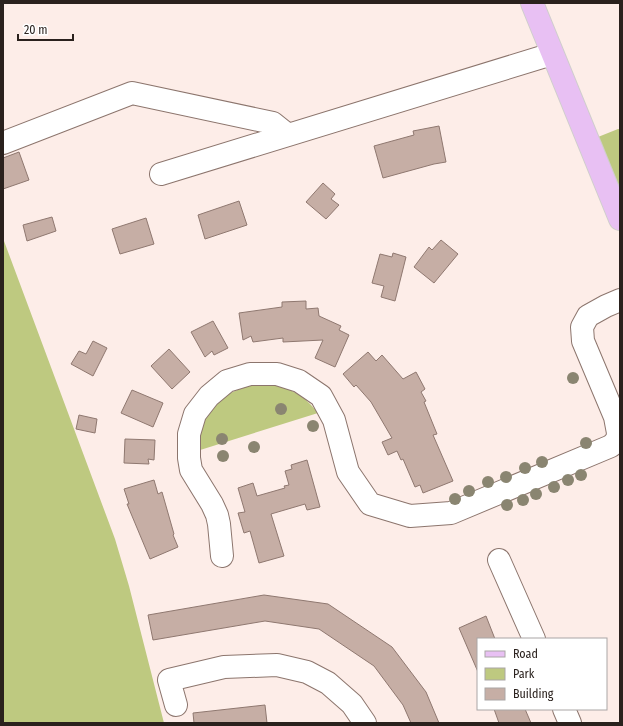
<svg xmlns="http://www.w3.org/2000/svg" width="623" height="726" font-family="'Fira Sans Condensed',sans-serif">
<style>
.green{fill:#bec980}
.building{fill:#c6aea5;stroke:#8f7870}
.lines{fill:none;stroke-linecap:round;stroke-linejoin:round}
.street-casing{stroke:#8c756d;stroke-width:24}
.primary-casing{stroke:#d0cecd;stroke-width:24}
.street{stroke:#fff;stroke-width:22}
.primary{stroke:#e8c0f3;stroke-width:22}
.tree{fill:#8a8571}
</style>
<rect width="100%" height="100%" fill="#fdede8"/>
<path class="green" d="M618 129H620V190L598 137Z
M3 241H4L115 539 129 586 164 723H3Z
M268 384C291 388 304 395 318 413L197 451C199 443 199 434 202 427 212 397 239 385 268 384Z"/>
<path class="building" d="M439 126 446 162 434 164 383 178 374 146 414 135 413 131Z
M19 152 29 180 3 189V158Z
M323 183 335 194 331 199 339 205 326 219 306 202Z
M239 201 247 225 205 239 198 215Z
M52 217 56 231 27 241 23 225Z
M146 218 154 244 120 254 112 229Z
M441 240 458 254 434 283 414 267 429 247 432 250Z
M393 253 406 257 395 301 381 297 384 286 372 283 380 254 392 257Z
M306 301V309L318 308 319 316 341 326 339 330 349 335 335 367 315 358 323 340 283 342V338L253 342 251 336 243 340 239 313 282 307V302Z
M213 321 228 348 214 355 212 351 205 357 191 332Z
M93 341 107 348 93 376 71 364 79 351 86 354Z
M169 349 190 372 172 389 151 366Z
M368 352 376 361 382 355 403 379 416 372 425 389 421 392 426 401 424 402 437 434 433 435 453 481 423 493 420 485 415 487 403 459 401 460 397 451 388 455 382 442 392 438 371 402 356 385 354 387 343 374Z
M132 390 163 403 153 427 121 413Z
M79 415 97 419 95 433 76 429Z
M125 439 155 440 154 460 148 459 149 464 124 463Z
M307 460 320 507 307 510 305 504 271 514 284 556 259 563 250 531 244 533 238 513 245 512 238 488 253 483 257 496 285 488 284 486 289 485 285 471 292 469 291 465Z
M154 480 158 494 162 492 174 534 173 535 178 547 150 559 127 504H129L124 489Z
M264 595 328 604 392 647 426 692 439 723H411L403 705 374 666 319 629 265 621 153 640 148 615Z
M486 616 495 639H478V672L459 628Z
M265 705 267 723H194L193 713Z
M494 709H525L531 723H499Z"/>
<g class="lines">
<g class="street-casing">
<path id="street" d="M3 143 132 93 273 123 288 135
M161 174 552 54
M222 556 219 524 217 515 212 504 191 470 189 458V434L195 414 209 396 227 381 250 374H277L299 381 321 396 334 420 348 472 370 504 410 516 451 513 611 446 617 440 618 433 615 417 583 341 582 327 588 316 606 306 620 300
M499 560 534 639
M176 705 169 680 224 667 277 665 307 672 328 683 352 704 365 723
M564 709 570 723"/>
</g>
<g class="primary-casing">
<path id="primary" d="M532 3 620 219"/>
</g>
<use href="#street" class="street"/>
<use href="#primary" class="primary"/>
</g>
<g class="tree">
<circle cx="573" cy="378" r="6"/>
<circle cx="281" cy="409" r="6"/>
<circle cx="313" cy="426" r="6"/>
<circle cx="222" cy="439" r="6"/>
<circle cx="586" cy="443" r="6"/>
<circle cx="254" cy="447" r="6"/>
<circle cx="223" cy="456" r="6"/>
<circle cx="542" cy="462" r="6"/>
<circle cx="525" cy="468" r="6"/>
<circle cx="581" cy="475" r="6"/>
<circle cx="506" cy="477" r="6"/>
<circle cx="568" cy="480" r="6"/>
<circle cx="488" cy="482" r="6"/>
<circle cx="554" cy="487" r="6"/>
<circle cx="469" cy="491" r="6"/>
<circle cx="536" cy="494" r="6"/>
<circle cx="455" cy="499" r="6"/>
<circle cx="523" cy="500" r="6"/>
<circle cx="507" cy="505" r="6"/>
</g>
<rect width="623" height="726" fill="none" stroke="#2a211d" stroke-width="8"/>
<rect x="477" y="638" width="130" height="72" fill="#ffffff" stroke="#aaa6a5"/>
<rect x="485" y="651" width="20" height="6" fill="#e8c0f3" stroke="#aaa6a5"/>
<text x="513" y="658" font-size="12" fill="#2a211d">Road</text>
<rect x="485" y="668" width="20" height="12" fill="#bec980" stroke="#aaa6a5"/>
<text x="513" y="678" font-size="12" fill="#2a211d">Park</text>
<rect x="485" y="688" width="20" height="12" fill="#c6aea5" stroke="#aaa6a5"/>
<text x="513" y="698" font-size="12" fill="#2a211d">Building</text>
<path d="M18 34v6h55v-6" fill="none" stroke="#2a211d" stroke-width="2"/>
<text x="24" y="34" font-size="12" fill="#2a211d" stroke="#ffffff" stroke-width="3" paint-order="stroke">20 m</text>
</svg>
